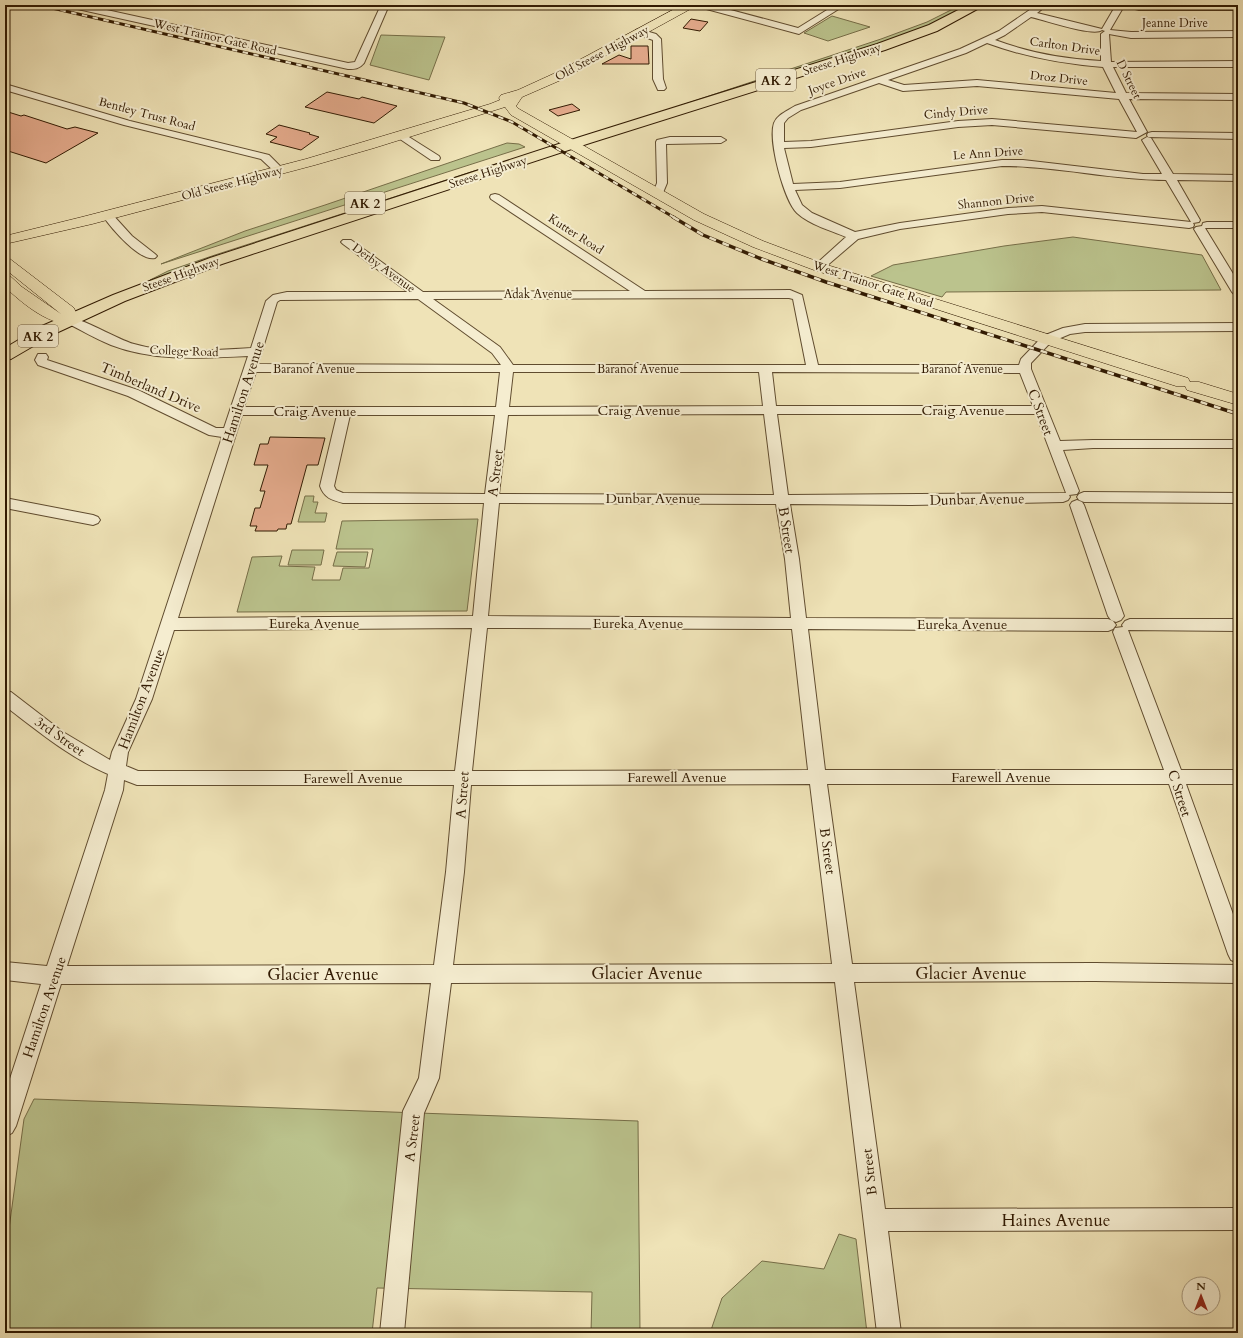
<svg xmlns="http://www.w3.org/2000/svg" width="1243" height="1338" font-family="Cardo,serif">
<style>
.green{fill:#bbc38d;stroke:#766e48}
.building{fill:#e6ac8e;stroke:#311a02}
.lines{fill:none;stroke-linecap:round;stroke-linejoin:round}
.minor-casing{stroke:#604c2f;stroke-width:2}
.major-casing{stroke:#311a02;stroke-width:1}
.highway-casing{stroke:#311a02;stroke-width:2}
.minor{fill:#f5edd0;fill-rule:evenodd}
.major{fill:#efe3b7;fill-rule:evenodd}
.highway{fill:#efe3b7;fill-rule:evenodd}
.rail-far1-casing{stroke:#311a02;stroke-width:3}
.rail-casing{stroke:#311a02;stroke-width:3.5}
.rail-far1{stroke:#f5edd0;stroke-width:2;stroke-dasharray:5.5;stroke-linecap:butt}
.rail{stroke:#f5edd0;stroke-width:2.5;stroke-dasharray:7;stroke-linecap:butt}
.labels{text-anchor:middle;stroke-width:4;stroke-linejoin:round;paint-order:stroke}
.far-street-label{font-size:12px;fill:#311a02;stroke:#f5edd0}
.shield{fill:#f5edd0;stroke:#6c5940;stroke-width:1}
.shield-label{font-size:13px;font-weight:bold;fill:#311a02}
.street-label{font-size:14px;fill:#311a02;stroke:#f5edd0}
.near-street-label{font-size:17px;fill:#311a02;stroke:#f5edd0}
</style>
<rect width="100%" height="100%" fill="#efe3b7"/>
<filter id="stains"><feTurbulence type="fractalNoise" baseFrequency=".005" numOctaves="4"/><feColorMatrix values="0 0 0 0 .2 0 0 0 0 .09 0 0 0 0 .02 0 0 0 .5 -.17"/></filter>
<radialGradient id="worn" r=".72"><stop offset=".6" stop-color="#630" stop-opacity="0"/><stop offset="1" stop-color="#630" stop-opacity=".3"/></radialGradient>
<path class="green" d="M961 5H971L935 23 859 51 679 106 881 39 927 22Z
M832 16 870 27 828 41 804 33Z
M381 35 445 37 429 80 370 65Z
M507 143 519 144 525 147 161 264 245 231 325 205Z
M499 163 500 164 150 280 168 271 215 255Z
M1073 237 1202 255 1221 290 946 292 942 297 871 276 893 265 1004 246Z
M305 496H314L313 502H318L315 513H327L325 522H298Z
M478 519 467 611 237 612 252 557 282 556 279 566 315 567 312 580H340L343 568H369L373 549H336L342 521Z
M292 550H324L321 565H288Z
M337 552H368L365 567 333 566Z
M34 1099 638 1121 640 1333H591L592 1292 377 1288 372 1333H8L5 1294V1258L24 1119Z
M839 1234 856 1239 867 1333H710L722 1298 762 1261 824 1269Z"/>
<path class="building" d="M691 19 708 22 700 31 683 28Z
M631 46H648L649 64H602L619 55 631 59Z
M327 92 359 99 362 97 397 106 374 123 305 107Z
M572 104 580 110 558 116 549 110Z
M5 111 21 116 24 115 67 129 75 127 98 133 46 163 5 150Z
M279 125 310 133 309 134 319 137 301 150 270 142 277 137 266 134Z
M270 437 325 438 318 465H307L291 524H287L286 529H278L277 531H255L257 526H250L255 508H260L265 491H260L268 465H254L260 444H268Z"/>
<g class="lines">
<g class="minor-casing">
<path id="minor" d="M69 5H84L348 63 355 62 381 5H389L364 63C359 69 355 69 348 69L73 8Z
M698 5H712L798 28 835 5H845L799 34 699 7Z
M1037 5H1047L1037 13 1102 29 1116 5H1236L1237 7 1233 10H1139L1124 6 1110 30 1131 32 1238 31V37L1131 38 1109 34 1111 62 1238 61V67H1113L1126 93 1238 94V100L1129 99 1147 132 1136 138 992 125 958 127 811 147 784 148 793 184 840 182 1002 160H1023L1143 174H1162L1142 140 1147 137 1151 138 1173 174 1238 175V181L1177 180 1200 220 1199 222 1193 223 1194 225 1193 227 1189 228 1042 212 1008 214 900 229 858 239 823 269H815L813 267 815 265 846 237C830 230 810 225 797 213 784 200 768 141 774 123 777 115 787 111 795 106L960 49 999 31ZM1031 17C1044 20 1094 37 1102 30L1105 31 1101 34V61C1064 59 1030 53 995 40L1005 35ZM987 43C1025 57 1063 64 1103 67L1116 93 977 80 904 85 888 80 966 53ZM879 83 903 91 977 86 1119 99 1137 132 992 119 958 121 811 141 784 142V123L788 118 801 110ZM1002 166C1057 166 1111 180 1166 180L1191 222 1042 206 1008 208 900 223 855 232 812 213 802 205 795 190 840 188Z
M639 29 656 34 661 39 663 79 666 88 664 90H658L653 79V40L636 34 635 32 636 30Z
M5 84 130 121 269 155 285 171 280 174 276 173 261 159 124 125 5 90Z
M401 132 439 156 440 158 439 160H431L397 137 396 135 397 133Z
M1152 132 1238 133V139L1148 137 1147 135 1148 133Z
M670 137H721L726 140 721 143 666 144 667 183 662 195 658 196 653 193 657 183 656 142 657 140Z
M495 194 499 195 645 291 790 290 802 295 818 365H1019L1021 359 1043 336 1063 328 1085 324 1238 323V331L1085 332 1070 334 1051 342 1031 363V369L1060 441 1093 440H1238V448H1093L1063 450 1079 491 1077 494 1069 495 1070 497 1068 500 1063 502 911 505 790 504 799 559 806 618 1108 619 1113 621 1116 625 1113 629 1108 631 808 629 825 770H1164L1113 632 1115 628 1123 627 1122 625 1125 621 1130 619H1238V631L1128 630 1181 770H1238V784H1186L1238 928V963L1231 960 1228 954 1169 784H827L852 964 1095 963 1238 965V983L1095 981 854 982 885 1209 1238 1208V1230L888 1231 901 1333H877L835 982 451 983 439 1078 424 1113 404 1333H380L403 1111 419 1078 431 983 61 984 16 1126 12 1133 5 1137V1094L41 984 5 980V962L47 966 105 790 108 774C70 758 38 731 5 706V691L11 692 63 732 110 760 112 752 136 699 222 437 209 435 128 396 38 365 35 360 38 354H46L48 357 47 360 138 390 216 428H224L248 356C202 358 155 362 111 345 96 339 81 330 67 323L65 320 67 317C76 315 119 340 134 344 171 355 213 350 251 348L266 301 273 295 287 292H408L343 244 341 242 343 240H351L423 292 630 291 491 199 490 197 491 195ZM789 298 793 299 806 365H513L500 347 433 299ZM418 299 492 353 501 365 258 364 277 302 280 300ZM256 372H500L496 407H244ZM513 372H759L763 406 509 407ZM772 372 1020 373 1033 406H776ZM764 414 774 495 499 494 508 415ZM777 414H1036L1066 493 788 495ZM242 415H337L320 486C324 498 332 500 343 503H484L473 616 178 618ZM350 415H495L485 494 343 493 336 490 334 486ZM499 503 776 504 785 559 791 618 488 616ZM472 628 455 771H138L126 766 128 752 152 699 174 630ZM487 628 792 629 808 770 472 771ZM124 780 137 785H454L446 872 434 965 67 966 123 790ZM810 784 832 964 453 965 464 872 471 785Z
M108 213 112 214 132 236 155 254 157 256 155 258C140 262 111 228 103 216Z
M1207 222H1238V228H1205L1238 282V296L1234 294 1232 292 1194 229 1196 227 1202 226 1203 223Z
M1084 492 1238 493V503L1084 502 1079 500 1077 497 1079 494Z
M5 498 93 515 98 517 100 520 98 523 93 525 5 508Z
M1077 500 1082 502 1084 505 1124 616 1121 620 1116 622 1111 620 1108 616 1070 505 1072 502Z"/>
</g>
<g class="major-casing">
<path id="major" d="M682 5H696L694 7 561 80 522 97 516 106 519 109 704 214 763 241 824 264 1188 378 1190 382H1199L1238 394V405L1187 390 1185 386H1176L814 270 753 247 694 220 511 115 505 107 374 148 315 165 92 224 5 244V236L82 217 306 159 490 104 500 100 499 98 501 95 518 90 553 74Z
M5 258 10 259 74 308 79 320 77 323C52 329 22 303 5 287V274L10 276 22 287 61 314 5 269Z"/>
</g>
<g class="highway-casing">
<path id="highway" d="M968 5H983L981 7 937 31 885 50 590 143 222 264 125 301 54 334 11 359 5 360V348L42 326 113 295 210 258 580 137 877 44 929 25Z"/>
</g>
<use href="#minor" class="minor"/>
<use href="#major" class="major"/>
<use href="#highway" class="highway"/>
<g class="rail-far1-casing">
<path id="rail-far1" d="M39 5 464 103 512 122 675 218"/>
</g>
<g class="rail-casing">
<path id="rail" d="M673 217 703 235 759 258 826 282 1238 414"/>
</g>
<use href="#rail-far1" class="rail-far1"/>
<use href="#rail" class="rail"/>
</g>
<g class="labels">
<g class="far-street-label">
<text x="1175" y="27">Jeanne Drive</text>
<text transform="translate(215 37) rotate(13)" y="4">West Trainor Gate Road</text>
<text transform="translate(1065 46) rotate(8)" y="4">Carlton Drive</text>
<text transform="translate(602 53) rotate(-28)" y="4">Old Steese Highway</text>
<text transform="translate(842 59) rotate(-18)" y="4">Steese Highway</text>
<text transform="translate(1059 78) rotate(6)" y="4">Droz Drive</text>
<text transform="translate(1129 79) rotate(64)" y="4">D Street</text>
<text transform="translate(837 81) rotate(-19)" y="4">Joyce Drive</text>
<text transform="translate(956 112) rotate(-5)" y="4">Cindy Drive</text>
<text transform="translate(147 114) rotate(15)" y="4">Bentley Trust Road</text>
<text transform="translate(988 153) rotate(-4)" y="4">Le Ann Drive</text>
<text transform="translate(488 172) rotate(-18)" y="4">Steese Highway</text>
<text transform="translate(232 183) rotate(-15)" y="4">Old Steese Highway</text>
<text transform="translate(996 201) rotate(-6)" y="4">Shannon Drive</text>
<text transform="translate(576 234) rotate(33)" y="4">Kutter Road</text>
<text transform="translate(384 268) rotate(36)" y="4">Derby Avenue</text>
<text transform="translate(181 274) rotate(-20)" y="4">Steese Highway</text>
<text transform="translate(873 284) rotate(18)" y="4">West Trainor Gate Road</text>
<text x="538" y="298">Adak Avenue</text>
<text transform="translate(184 351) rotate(2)" y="4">College Road</text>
<text x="314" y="373">Baranof Avenue</text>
<text x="638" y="373">Baranof Avenue</text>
<text x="962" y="373">Baranof Avenue</text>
</g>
<g class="shield">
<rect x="756" y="69" width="40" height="22" rx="3"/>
<rect x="345" y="192" width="40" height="22" rx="3"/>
<rect x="18" y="325" width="40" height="22" rx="3"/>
</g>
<g class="shield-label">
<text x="776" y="85">AK 2</text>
<text x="365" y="208">AK 2</text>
<text x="38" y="341">AK 2</text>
</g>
<g class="street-label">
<text transform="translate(151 387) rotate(23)" y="5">Timberland Drive</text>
<text transform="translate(243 392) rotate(-72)" y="5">Hamilton Avenue</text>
<text x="639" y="415">Craig Avenue</text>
<text x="963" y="415">Craig Avenue</text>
<text x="315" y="416">Craig Avenue</text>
<text transform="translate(1041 412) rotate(69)" y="5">C Street</text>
<text transform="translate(495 473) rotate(-83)" y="5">A Street</text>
<text x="653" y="503">Dunbar Avenue</text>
<text transform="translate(977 499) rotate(-1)" y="5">Dunbar Avenue</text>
<text transform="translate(787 530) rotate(81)" y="5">B Street</text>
<text x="314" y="628">Eureka Avenue</text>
<text x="638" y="628">Eureka Avenue</text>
<text x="962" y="629">Eureka Avenue</text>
<text transform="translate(141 699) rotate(-69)" y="5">Hamilton Avenue</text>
<text transform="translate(60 736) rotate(35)" y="5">3rd Street</text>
<text x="677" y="782">Farewell Avenue</text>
<text x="1001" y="782">Farewell Avenue</text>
<text x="353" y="783">Farewell Avenue</text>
<text transform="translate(1180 793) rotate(72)" y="5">C Street</text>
<text transform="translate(462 795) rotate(-86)" y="5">A Street</text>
<text transform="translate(828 851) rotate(82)" y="5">B Street</text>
<text transform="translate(44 1007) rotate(-71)" y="5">Hamilton Avenue</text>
<text transform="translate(412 1138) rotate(-83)" y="5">A Street</text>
<text transform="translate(869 1172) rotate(-97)" y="5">B Street</text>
</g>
<g class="near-street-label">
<text x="647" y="979">Glacier Avenue</text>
<text x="971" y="979">Glacier Avenue</text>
<text x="323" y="980">Glacier Avenue</text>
<text x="1056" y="1226">Haines Avenue</text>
</g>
</g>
<rect width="1243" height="1338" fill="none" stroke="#efe3b7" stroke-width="20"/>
<rect x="6" y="6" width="1231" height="1326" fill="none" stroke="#311a02" stroke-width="2"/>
<rect x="10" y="10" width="1223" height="1318" fill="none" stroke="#311a02"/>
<g transform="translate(1201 1296)"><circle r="19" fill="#f5edd0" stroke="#a7997e"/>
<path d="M0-3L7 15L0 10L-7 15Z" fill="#8f2418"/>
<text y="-6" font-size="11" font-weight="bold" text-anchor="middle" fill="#311a02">N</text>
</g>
<rect width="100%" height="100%" filter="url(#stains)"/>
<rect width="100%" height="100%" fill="url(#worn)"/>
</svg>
